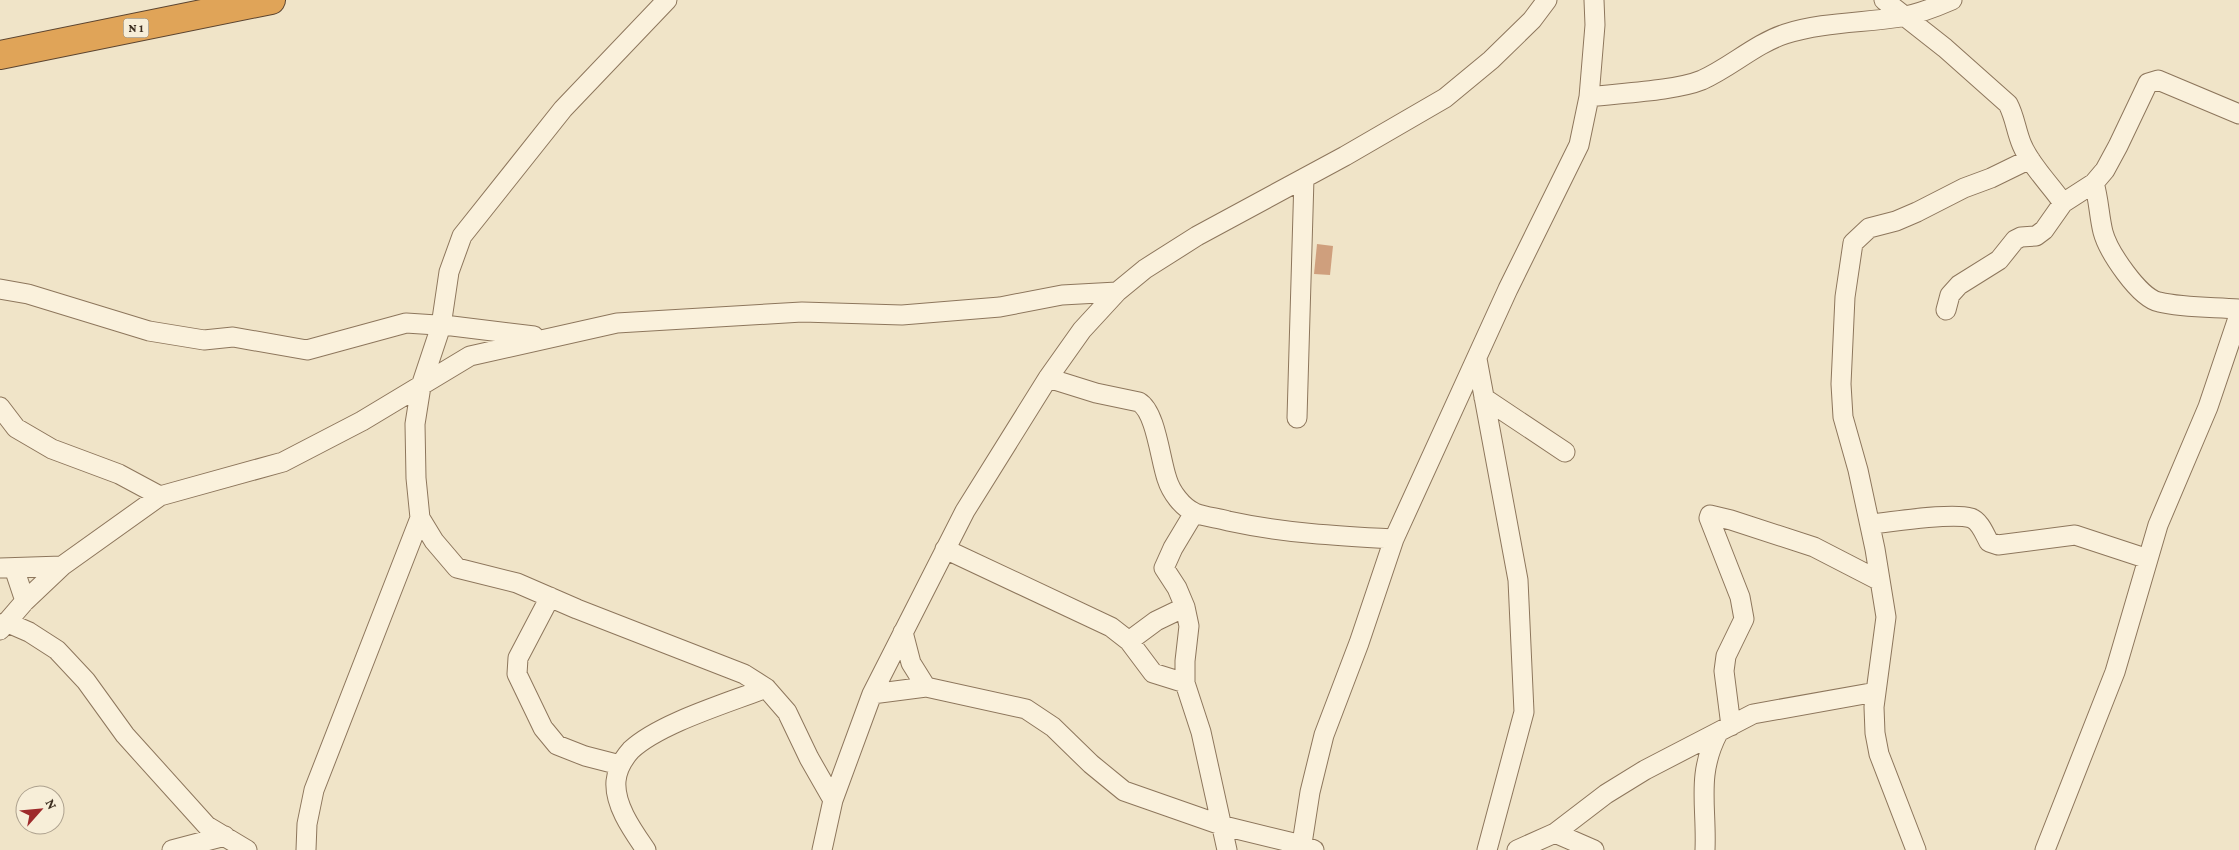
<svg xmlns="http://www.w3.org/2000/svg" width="2239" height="850" font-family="'Crimson Pro',serif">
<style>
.building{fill:#cf9f7d}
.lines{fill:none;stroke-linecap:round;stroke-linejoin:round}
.minor-casing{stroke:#8d765c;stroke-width:21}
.highway-casing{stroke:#5b4430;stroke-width:30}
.minor{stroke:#faf1dc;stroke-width:19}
.highway{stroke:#e0a458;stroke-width:28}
.labels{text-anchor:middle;stroke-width:4.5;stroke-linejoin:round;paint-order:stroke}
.shield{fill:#f7eed8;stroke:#756857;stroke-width:1}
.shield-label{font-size:12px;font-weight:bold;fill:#3d2e20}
</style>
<rect width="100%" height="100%" fill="#f0e4c8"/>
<path class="building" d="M1317 244 1333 246 1330 275 1314 274Z"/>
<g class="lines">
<g class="minor-casing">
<path id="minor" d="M667 0 563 109 462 236 449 272 441 326 421 386 415 424 416 478 420 518 434 541 457 568 517 583 577 609 744 674 766 688 787 712 809 758 833 800
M1884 0 1945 48 2008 104C2015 117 2016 131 2022 145 2031 166 2050 184 2063 203
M1589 97C1620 93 1675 91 1702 80 1731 67 1755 44 1785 34 1822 22 1863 23 1901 17 1918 14 1936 7 1952 0
M2094 183C2099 200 2099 216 2103 232 2108 251 2139 298 2159 302 2184 308 2213 307 2239 309
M0 289 28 294 149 331 204 340 233 337 307 350 406 323 452 326 534 336
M1946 310 1950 295 1959 285 1999 260 2015 240 2021 237 2036 236 2044 230 2063 203 2094 183 2105 170 2118 146 2148 83 2158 80 2239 114
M1477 359 1518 580 1524 712 1487 850
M1048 378 1096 393 1139 402C1156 412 1160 459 1167 479 1171 492 1182 507 1195 513 1205 517 1218 518 1228 521 1283 533 1338 536 1394 539
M1484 398 1565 452
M0 407 16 428 52 449 119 474 160 496
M1297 418 1304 178
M1194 513 1173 548 1164 568 1177 588 1185 607 1189 626 1185 661V683L1201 732 1227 850
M1870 524C1893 522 1951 512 1971 518 1980 521 1985 535 1989 542L1998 545 2075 535 2148 559
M945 549 1111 627 1129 641 1153 673 1185 683
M0 568 62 566
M14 568 25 601
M550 597 518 658 517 674 543 728 557 745 585 756 620 765
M6 622 29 632 57 650 86 681 125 735 207 826 247 850
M0 630 25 601 62 566 160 496 283 462 362 421 470 356 617 323 802 312 902 315 1000 307 1062 295 1117 292
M903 632 911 663 926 687
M1129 641 1156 621 1185 607
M872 694 926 687 1026 709 1053 727 1091 764 1124 791 1224 826 1302 845 1314 850
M1731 726 1724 671 1726 656 1744 619 1740 597 1709 518 1710 515 1731 520 1814 547 1880 581
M1555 833 1594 850
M172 850 225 836
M306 850 307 824 314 790 420 518
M646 850C633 831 614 805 616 781 617 769 623 759 631 750 660 723 728 703 766 688
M822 850 833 800 872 694 965 511 1048 378 1082 330 1117 292 1145 269 1197 236 1345 156 1445 98 1491 60 1532 20 1547 0
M1301 850 1310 792 1324 735 1359 643 1394 539 1508 289 1579 145 1589 97 1595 25 1594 0
M1517 850 1555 833 1606 794 1645 770 1753 714 1876 692
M1705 850C1707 806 1696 775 1718 733
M1916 850 1879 754 1875 733 1874 707 1886 617 1875 549 1858 470 1843 417 1841 384 1845 297 1853 243 1869 228 1896 221 1917 212 1964 188 1991 178 2030 159
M2045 850 2115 672 2158 525 2208 407 2239 315"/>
</g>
<g class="highway-casing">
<path id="highway" d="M0 55 271 0"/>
</g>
<use href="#minor" class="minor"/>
<use href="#highway" class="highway"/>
</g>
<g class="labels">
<rect class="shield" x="123.5" y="18.5" width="25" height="19" rx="4"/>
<g class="shield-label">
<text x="136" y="32">N 1</text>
</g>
</g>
<g transform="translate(40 810) rotate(63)"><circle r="24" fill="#f7eed8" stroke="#ada18e"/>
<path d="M0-4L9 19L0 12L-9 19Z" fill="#9e2a2b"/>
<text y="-8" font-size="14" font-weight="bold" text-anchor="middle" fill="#3d2e20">N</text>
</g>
</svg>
